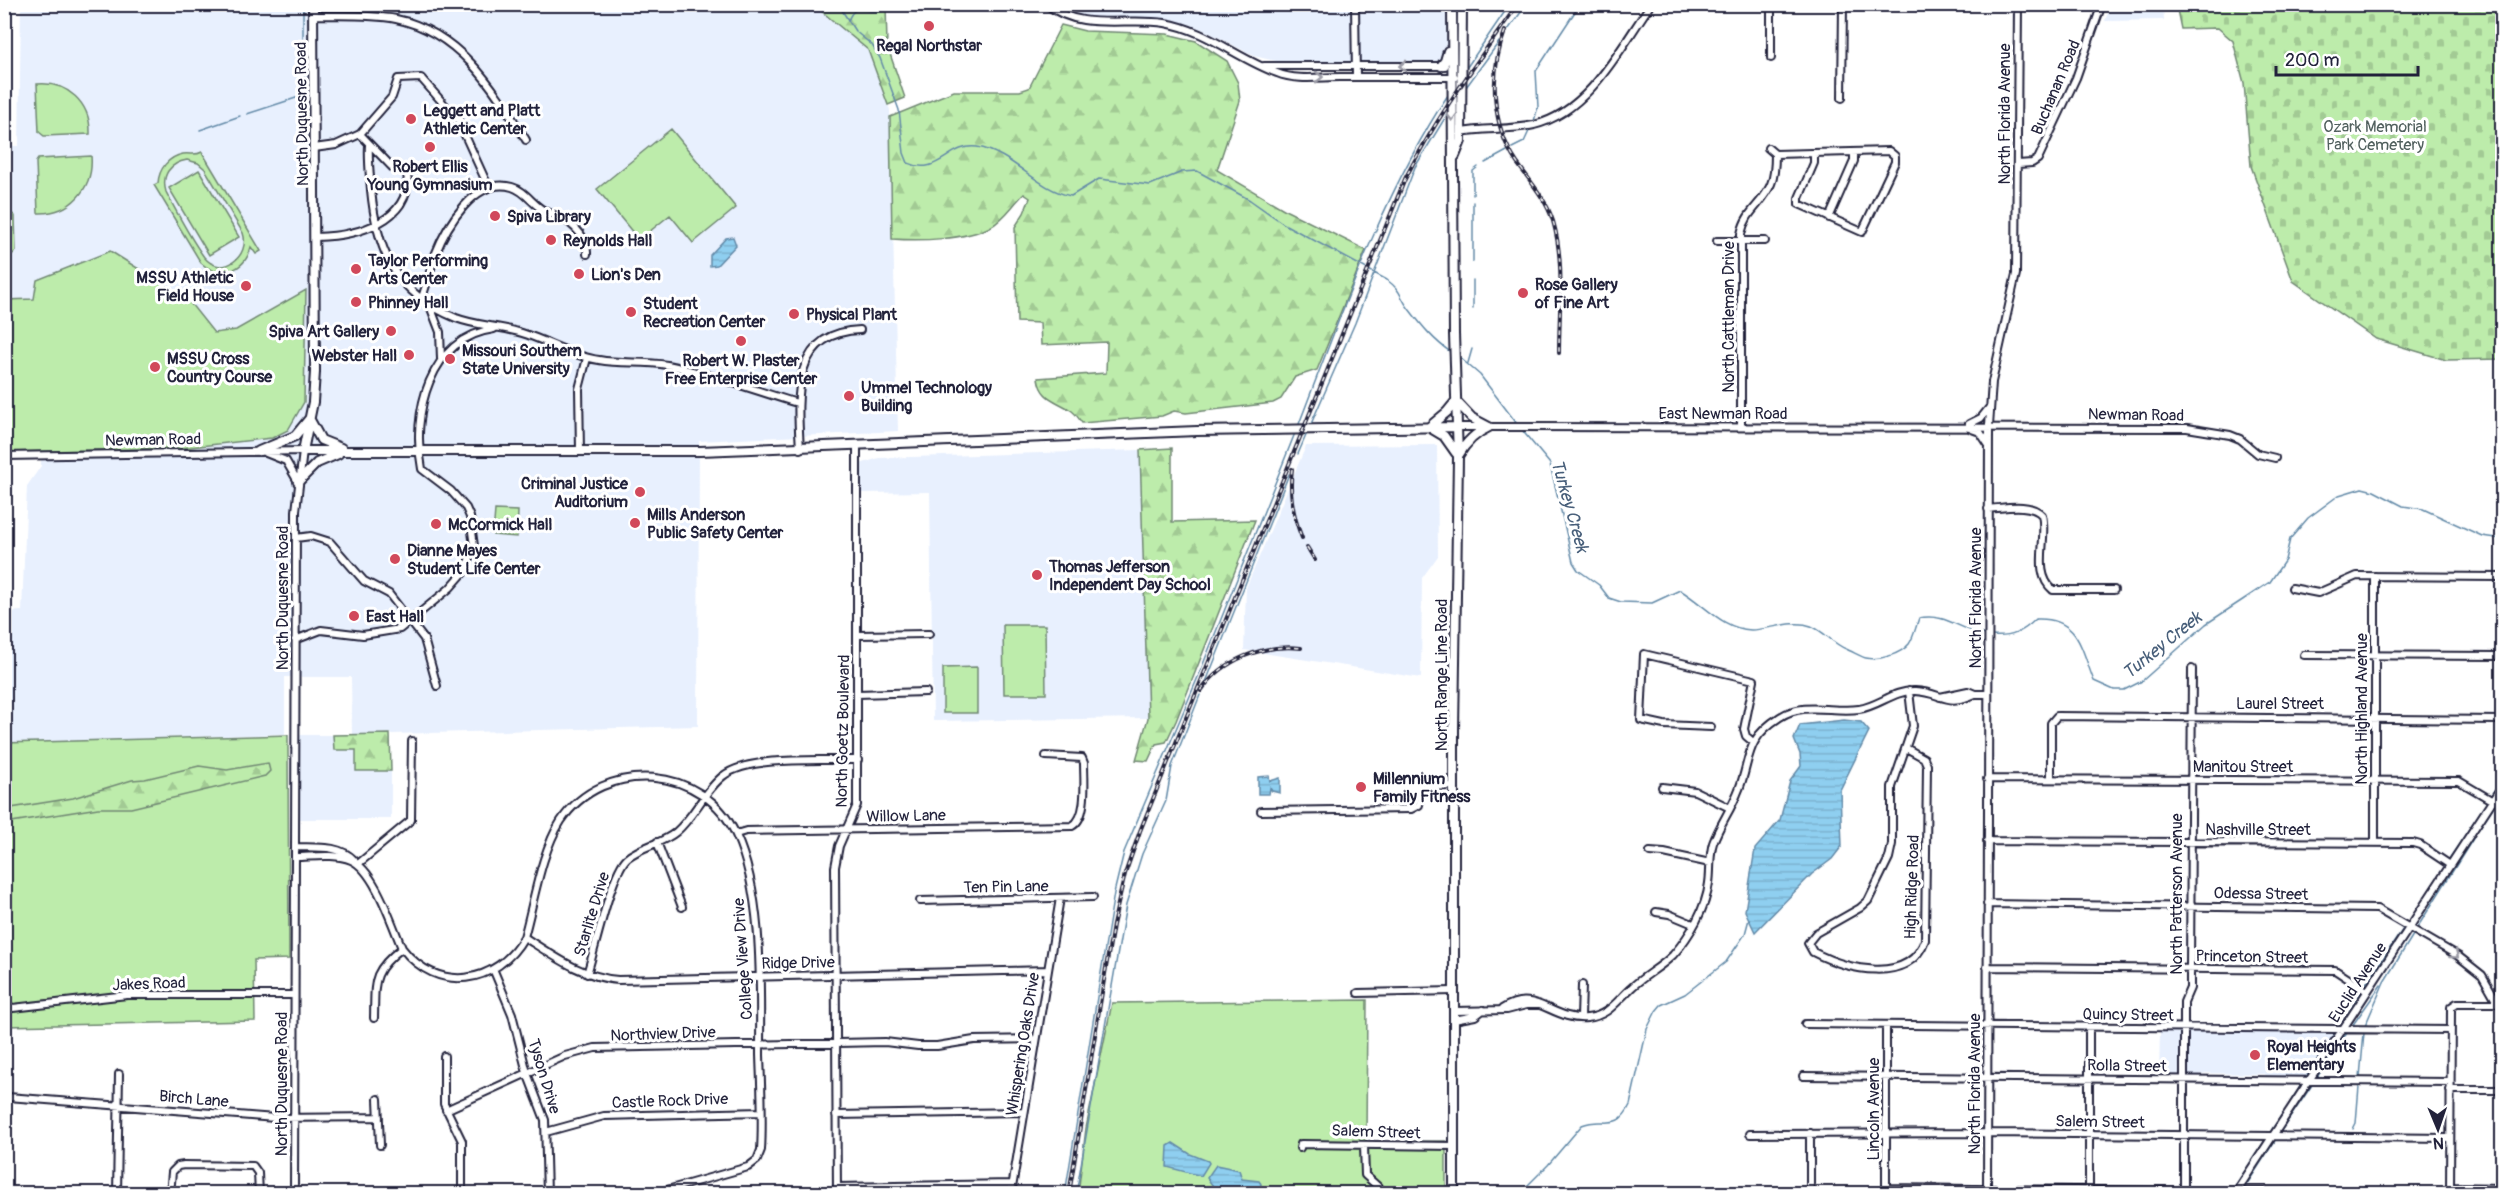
<svg xmlns="http://www.w3.org/2000/svg" width="2507" height="1198" font-family="Pangolin,sans-serif">
<style>
.built{fill:#e8f0fe}
.grass{fill:#bdecab;stroke:#708773;stroke-width:1.5;fill-rule:evenodd}
.forest{fill:url(#forest-firs);stroke:#708773;stroke-width:1.5}
.cemetery{fill:url(#cemetery-stones);stroke:#708773;stroke-width:1.5}
.water{fill:url(#water-rules);stroke:#638aa8;stroke-width:1.5}
.lines{fill:none;stroke-linecap:round;stroke-linejoin:round}
.stream{stroke:#638aa8;stroke-width:1.5}
.minor-casing{stroke:#22223b;stroke-width:10}
.major-casing{stroke:#22223b;stroke-width:12}
.minor{stroke:#fff;stroke-width:6}
.major{stroke:#fff;stroke-width:8}
.rail-casing{stroke:#22223b;stroke-width:4}
.rail{stroke:#fff;stroke-width:1.5;stroke-dasharray:4.5;stroke-linecap:butt}
.oneway{stroke:#9c9ca7}
.poi-dot{fill:#d1495b;stroke:#fff;stroke-width:2}
.labels{text-anchor:middle;stroke-width:6;stroke-linejoin:round;paint-order:stroke}
.poi-label{font-size:16px;font-weight:bold;fill:#22223b;stroke:#fff;text-anchor:start}
.street-label{font-size:16px;fill:#22223b;stroke:#fff}
.park-label{font-size:16px;fill:#505f5d;stroke:#fff}
.water-label{font-size:18px;font-style:italic;fill:#485f7a;stroke:#fff}
</style>
<defs>
<pattern id="forest-firs" width="22" height="20" patternUnits="userSpaceOnUse" patternTransform="scale(1.5)"><rect width="22" height="20" fill="#bdecab"/><path d="M5 1l3.5 6h-7zM16 11l3.5 6h-7z" fill="#a2ca94"/></pattern>
<pattern id="cemetery-stones" width="16" height="16" patternUnits="userSpaceOnUse" patternTransform="scale(1.5)"><rect width="16" height="16" fill="#bdecab"/><path d="M2 7V4a2 2 0 0 1 4 0v3zM10 15v-3a2 2 0 0 1 4 0v3z" fill="#a2ca94"/></pattern>
<pattern id="water-rules" width="6" height="5" patternUnits="userSpaceOnUse" patternTransform="scale(1.5)"><rect width="6" height="5" fill="#8fcff0"/><path d="M0 2.5h6" fill="none" stroke="#7bb1cf"/></pattern>
</defs>
<rect width="100%" height="100%" fill="#fff"/>
<filter id="ink" filterUnits="userSpaceOnUse"><feTurbulence type="fractalNoise" baseFrequency=".0167" numOctaves="2"/><feDisplacementMap in="SourceGraphic" scale="12" xChannelSelector="R" yChannelSelector="G"/><feConvolveMatrix kernelMatrix="1 2 1 2 8 2 1 2 1" color-interpolation-filters="sRGB"/></filter>
<g filter="url(#ink)">
<path class="built" d="M2111 4 2163 5 2164 20 2105 21Z
M21 5H814L868 50 890 110 898 431 699 441 698 726 352 735 351 677H285V734L6 743 5 612 22 611 27 486 41 466V452L5 453 4 146H19Z
M1053 5H1447V53L1437 63H1285L1254 56 1206 31 1188 24 1164 20 1079 17Z
M1437 445 1438 556 1422 578 1421 678 1244 650 1246 588 1306 446Z
M1140 450 1148 718 933 721 930 492 861 493 860 464 879 458Z
M299 735H333L334 750 356 749V771H391V819H298Z
M2160 1030 2181 1031V1074L2178 1077H2159Z
M2188 1030 2334 1032 2336 1034 2306 1078H2266L2264 1074 2205 1073 2192 1077 2187 1076Z"/>
<path class="grass" d="M37 84C67 81 91 103 90 134L44 136 39 132Z
M671 129 736 208 693 243 670 215 639 240 597 189Z
M202 152 261 251 256 254 251 247C245 271 220 280 201 263L154 185 158 183C159 169 168 157 183 154 191 153 195 156 202 152ZM187 160 198 163 205 169 243 233C251 256 222 279 204 257 190 238 177 213 166 192 161 175 170 163 187 160Z
M91 156C94 189 70 214 38 213L36 162 38 159Z
M199 170 239 237 209 255 169 188Z
M5 211H9L15 216 16 251 7 259 8 291H5Z
M110 251 187 299 214 333 236 330 306 290 304 402 288 430 272 438 182 448 5 452V300L34 299 37 280Z
M495 510 518 511 517 537 493 535Z
M1045 625 1046 694H1004L1003 625Z
M977 667V713H943V668Z
M288 735 289 959 254 960 255 1021 5 1026 4 743Z
M1367 1000 1366 1142 1446 1141V1193L1078 1194 1086 1128 1112 1003Z"/>
<path class="forest" d="M814 5H886L887 45 905 98 888 105 868 50Z
M1061 25 1085 31 1167 34 1196 41 1227 61 1238 83 1240 101 1217 170 1287 211 1366 250 1317 370 1295 377 1281 399 1273 403 1186 413 1174 411 1162 416 1082 423C1079 419 1076 414 1072 411 1057 400 1041 400 1038 378L1106 373 1107 342 1041 345 1040 323 1017 322 1015 227 1024 213 1030 198 1024 194C1013 204 1004 220 990 227 965 240 920 241 892 239L890 117 954 91H1020L1029 88Z
M1172 448V522L1255 520 1176 721 1166 742 1156 744 1148 761 1136 760 1148 718 1140 450Z
M390 734 391 771H356V750H334L333 735Z
M268 763 270 771 265 776 131 808H98L5 823V809L73 798 132 780 145 779 199 766 227 770Z"/>
<path class="cemetery" d="M2176 5H2502V359L2446 360 2376 339 2293 281 2251 166 2244 83 2233 41 2218 28 2181 29Z"/>
<path class="water" d="M733 237 736 245 717 265 710 266V255L726 238Z
M1844 720 1861 722 1869 731 1840 790 1842 846 1832 859 1812 874 1755 932 1745 911 1755 849 1780 820 1790 781 1801 766 1800 754 1794 739 1800 725Z
M1269 776 1270 781 1280 778V793L1272 791 1270 788 1269 794H1258V777Z
M1173 1143 1190 1154 1208 1161 1209 1163 1201 1176 1167 1167 1168 1146Z
M1216 1165 1239 1170 1242 1179 1259 1181 1261 1184 1259 1193H1218L1207 1178Z"/>
<g class="lines">
<path class="stream" d="M303 4V43
M838 4 855 31 872 45 880 58 899 110 904 153 908 163C938 177 949 143 977 147 1013 153 1036 189 1071 196L1099 179 1150 185 1182 172 1197 171 1250 200 1284 224 1387 280C1402 291 1399 296 1409 309 1422 326 1434 341 1452 353
M848 21C854 3 863 12 876 11 881 10 886 7 890 4
M1508 30 1527 4
M303 51V69
M1465 70 1510 4
M1464 90 1499 42
M247 114 299 97 303 90 304 77
M1534 121 1538 107 1536 71 1580 4
M200 130 240 116
M1512 148 1524 142 1530 129
M1485 163 1507 151
M1473 195V171L1478 167
M1473 202V262
M1473 309V280
M1459 357 1480 375 1518 425
M1468 363 1472 349
M1299 424C1341 315 1383 193 1448 95
M1311 424 1355 323 1415 167 1448 113
M1521 429 1550 464 1573 562 1578 570 1599 585 1609 598 1621 602 1652 603 1680 590C1704 604 1722 629 1751 630 1770 630 1793 619 1811 626 1824 631 1833 644 1846 649 1851 651 1864 658 1866 658 1879 661 1901 654 1909 644 1914 637 1916 626 1919 618 1946 612 1962 632 1987 635
M1298 454 1307 433
M1992 636C2011 638 2023 632 2036 619 2079 617 2081 649 2094 681L2114 690H2124L2142 681 2206 624 2270 582 2285 560 2290 539 2308 518 2339 495 2362 488 2374 491 2403 506 2423 509 2482 536 2502 539
M1206 682 1289 474
M2491 795 2502 779
M2478 830 2502 794
M2449 859 2487 802
M2408 923 2445 866
M2417 928 2474 837
M2365 985 2403 929
M2340 1026 2362 991
M2352 1026 2381 985
M2365 1026 2384 982 2413 935
M2306 1077 2336 1032
M2317 1077 2347 1033
M2360 1077 2364 1033
M2288 1106 2301 1085
M2353 1129 2356 1123 2359 1086
M2271 1131 2283 1113
M2281 1131 2312 1085
M2235 1186 2266 1139
M2245 1187 2276 1139
M1065 1194 1114 893 1124 852 1198 677 1295 433
M1076 1194 1126 905 1142 854 1166 801 1172 766 1200 695
M1519 1194 1548 1165 1582 1125C1604 1116 1617 1133 1630 1105L1647 1029 1656 1011 1661 1005 1685 994 1726 962 1745 934 1749 919"/>
<g class="minor-casing">
<path id="minor" d="M1046 4C1081 32 1124 17 1165 23 1207 30 1238 59 1277 73 1296 81 1320 77 1340 77 1378 77 1417 77 1455 77
M1355 4 1356 77
M314 15C340 16 369 14 396 19 460 32 494 89 526 140
M1771 58V4
M1264 66H1445
M1842 98 1843 4
M1461 132C1485 128 1510 130 1534 125 1589 112 1621 47 1651 4
M369 145C368 160 370 176 371 190 377 252 395 293 456 318 477 326 500 326 522 333 548 341 572 356 599 360 621 364 644 361 667 365 711 374 754 390 797 403
M314 148 336 145 360 134 392 97 398 79 421 78 458 120 489 188
M1775 154 1889 151 1895 156V162L1862 232 1799 204V198L1814 163V153
M2018 164 2032 163 2038 159 2076 78 2102 4
M1829 218 1854 161V152
M316 237C356 236 414 222 407 170L403 168H393L360 134
M1717 241H1765
M421 300C427 285 430 270 435 255 446 227 475 176 512 187 527 191 534 208 549 213 567 217 588 235 587 254
M430 306 440 332 441 359
M1969 424 1981 418 1989 408
M1457 427 2187 428 2230 435 2240 439 2258 454 2275 458
M1741 427V234C1746 210 1763 204 1771 184 1775 175 1775 164 1775 154L1768 148
M1969 428 1980 432 1988 444
M800 449C797 398 791 332 860 330
M580 451 579 389 587 358
M266 453 286 461 297 480
M4 456 303 451 296 511 294 1194
M1988 509C2004 508 2031 502 2042 515 2048 539 2032 573 2053 590H2114
M296 538 311 536 330 542 364 581 389 594 424 639 437 686
M2292 588 2318 593 2357 576 2502 577
M857 635 929 634
M295 640 321 630 363 635 400 629 450 588 465 571 474 546 470 517 466 508 451 491 422 469C411 414 429 338 494 329
M2304 655 2502 656
M857 694 926 692
M1940 697 1968 691 1975 694H1988
M1711 727 1664 725 1641 720 1644 654 1754 680 1744 729 1746 736 1753 742
M1906 748 1924 758 1927 765 1925 940C1909 986 1846 969 1813 952L1808 943 1816 933 1860 908 1868 901 1889 858 1892 844V787L1913 726 1909 691
M2051 778V723L2057 716 2502 720
M1987 779 2459 781 2493 801
M1662 787 1695 791 1730 808
M1261 811 1411 809 1419 805 1420 795 1428 787 1454 786
M736 834 746 831 1072 826C1088 818 1084 780 1084 763L1082 758 1046 756
M1987 841 2413 843 2420 845 2450 865
M657 842 682 907
M2375 843V576
M295 847C314 848 339 844 354 860
M1650 852 1664 853 1710 863
M295 857C312 857 335 853 351 860 375 870 392 925 402 948 437 994 497 985 524 937 534 902 541 852 561 821 604 757 705 765 736 835 764 896 760 989 760 1055 761 1086 763 1119 761 1150L757 1160 748 1167 653 1194
M358 864 411 820 412 741
M920 901 1093 897
M1987 904 2377 909 2458 956 2482 975 2498 1003
M1656 912 1669 914 1693 924
M524 937C554 956 582 977 618 980L1047 970
M1987 967 2335 970 2367 991
M494 971 512 1014 527 1073 545 1120 547 1194
M587 974C595 950 611 873 627 858 641 846 662 844 676 832 694 817 704 791 723 776 749 755 824 761 858 760
M1358 993 1454 991
M4 1009 127 995H294
M1502 1009C1536 987 1551 1021 1587 1018 1608 1016 1616 1002 1630 989 1643 976 1660 968 1673 955 1690 936 1706 908 1709 883 1711 870 1709 855 1713 843 1719 826 1730 811 1737 794 1752 761 1742 741 1780 717 1805 701 1832 713 1859 709 1879 706 1894 690 1915 691 1943 692 1945 708 1975 694
M1454 1011 1507 1010 1526 1005H1539
M374 1018C375 982 371 972 402 948
M1581 1018 1582 985
M1454 1020 1475 1016 1483 1010
M1805 1024 2451 1030
M1886 1025V1194
M444 1056V1104L462 1141V1194
M1803 1076 2450 1082
M2450 1090H2502
M8 1097 275 1118 379 1117
M378 1099 380 1145
M446 1110 565 1056 595 1048 885 1042 918 1046H937L974 1040 1036 1039
M836 1115 1024 1112
M546 1132 604 1116 761 1112
M1750 1134 1987 1133 2450 1138
M1364 1146 1365 1175 1386 1194
M1300 1148 1301 1144 1454 1146
M837 1187 1012 1184
M2450 1187 2502 1188
M1886 1188 2448 1194
M2184 1189V1002L2190 988V969L2192 669
M2089 1192V1027
M2236 1192 2502 786
M117 1194 119 1074
M170 1194 172 1172 178 1166 184 1165 253 1166 258 1173 259 1194
M837 1194 835 867 839 846 857 805V446
M1011 1194 1060 898
M1810 1194V1133
M1987 1194 1989 426 1992 382 2016 274 2018 4
M2450 1194 2451 1007 2457 1003H2502"/>
</g>
<g class="major-casing">
<path id="major" d="M313 4 315 372 313 402 303 451H700L1197 431 1457 427
M1452 4 1454 334 1458 457 1454 731V1194
M1441 66 1445 61 1448 51
M1455 156 1461 141 1462 4
M310 420 321 440 341 448
M259 451 295 436 309 419
M1456 453 1444 436 1429 427 1447 412 1456 401 1472 418 1489 427
M1458 456C1466 442 1475 433 1489 427
M298 482 317 463 338 454"/>
</g>
<use href="#minor" class="minor"/>
<use href="#major" class="major"/>
<g class="rail-casing">
<path id="rail" d="M1505 31C1489 73 1491 125 1517 163 1530 181 1546 199 1553 221 1565 262 1559 310 1559 353
M1292 469C1289 492 1293 516 1302 538
M1307 547 1315 560
M1201 691C1223 659 1263 644 1301 648
M1069 1194 1113 925 1125 874 1140 831 1405 179C1436 117 1478 61 1518 4"/>
</g>
<use href="#rail" class="rail"/>
</g>
<defs><path id="oneway-chevron" d="M-2-3.5L2.5 0L-2 3.5" fill="none" stroke-width="1.6" stroke-linecap="round" stroke-linejoin="round" transform="scale(1.5)"/></defs>
<g class="oneway">
<use href="#oneway-chevron" transform="translate(1403 66) rotate(180)"/>
<use href="#oneway-chevron" transform="translate(1319 77)"/>
<use href="#oneway-chevron" transform="translate(1452 117) rotate(89)"/>
<use href="#oneway-chevron" transform="translate(2455 955) rotate(40)"/>
</g>
</g>
<g class="poi-dot">
<circle cx="929" cy="26" r="6"/>
<circle cx="411" cy="119" r="6"/>
<circle cx="430" cy="147" r="6"/>
<circle cx="495" cy="216" r="6"/>
<circle cx="551" cy="240" r="6"/>
<circle cx="356" cy="269" r="6"/>
<circle cx="579" cy="274" r="6"/>
<circle cx="246" cy="286" r="6"/>
<circle cx="1523" cy="293" r="6"/>
<circle cx="356" cy="302" r="6"/>
<circle cx="631" cy="312" r="6"/>
<circle cx="794" cy="314" r="6"/>
<circle cx="391" cy="331" r="6"/>
<circle cx="741" cy="341" r="6"/>
<circle cx="409" cy="355" r="6"/>
<circle cx="450" cy="359" r="6"/>
<circle cx="155" cy="367" r="6"/>
<circle cx="849" cy="396" r="6"/>
<circle cx="640" cy="492" r="6"/>
<circle cx="635" cy="523" r="6"/>
<circle cx="436" cy="524" r="6"/>
<circle cx="395" cy="559" r="6"/>
<circle cx="1037" cy="575" r="6"/>
<circle cx="354" cy="616" r="6"/>
<circle cx="1361" cy="787" r="6"/>
<circle cx="2255" cy="1055" r="6"/>
</g>
<g class="labels">
<g class="poi-label">
<text x="929" y="51" text-anchor="middle">Regal Northstar</text>
<text x="423" y="116">Leggett and Platt<tspan x="423" dy="18">Athletic Center</tspan></text>
<text x="430" y="172" text-anchor="middle">Robert Ellis<tspan x="430" dy="18">Young Gymnasium</tspan></text>
<text x="507" y="222">Spiva Library</text>
<text x="563" y="246">Reynolds Hall</text>
<text x="368" y="266">Taylor Performing<tspan x="368" dy="18">Arts Center</tspan></text>
<text x="591" y="280">Lion's Den</text>
<text x="234" y="283" text-anchor="end">MSSU Athletic<tspan x="234" dy="18">Field House</tspan></text>
<text x="1535" y="290">Rose Gallery<tspan x="1535" dy="18">of Fine Art</tspan></text>
<text x="368" y="308">Phinney Hall</text>
<text x="643" y="309">Student<tspan x="643" dy="18">Recreation Center</tspan></text>
<text x="806" y="320">Physical Plant</text>
<text x="379" y="337" text-anchor="end">Spiva Art Gallery</text>
<text x="462" y="356">Missouri Southern<tspan x="462" dy="18">State University</tspan></text>
<text x="397" y="361" text-anchor="end">Webster Hall</text>
<text x="167" y="364">MSSU Cross<tspan x="167" dy="18">Country Course</tspan></text>
<text x="741" y="366" text-anchor="middle">Robert W. Plaster<tspan x="741" dy="18">Free Enterprise Center</tspan></text>
<text x="861" y="393">Ummel Technology<tspan x="861" dy="18">Building</tspan></text>
<text x="628" y="489" text-anchor="end">Criminal Justice<tspan x="628" dy="18">Auditorium</tspan></text>
<text x="647" y="520">Mills Anderson<tspan x="647" dy="18">Public Safety Center</tspan></text>
<text x="448" y="530">McCormick Hall</text>
<text x="407" y="556">Dianne Mayes<tspan x="407" dy="18">Student Life Center</tspan></text>
<text x="1049" y="572">Thomas Jefferson<tspan x="1049" dy="18">Independent Day School</tspan></text>
<text x="366" y="622">East Hall</text>
<text x="1373" y="784">Millennium<tspan x="1373" dy="18">Family Fitness</tspan></text>
<text x="2267" y="1052">Royal Heights<tspan x="2267" dy="18">Elementary</tspan></text>
</g>
<g class="street-label">
<text transform="translate(2055 87) rotate(-67)" y="6">Buchanan Road</text>
<text transform="translate(301 114) rotate(-91)" y="6">North Duquesne Road</text>
<text transform="translate(2004 114) rotate(-90)" y="6">North Florida Avenue</text>
<text transform="translate(1728 317) rotate(-90)" y="6">North Cattleman Drive</text>
<text x="1723" y="419">East Newman Road</text>
<text transform="translate(2136 414) rotate(1)" y="6">Newman Road</text>
<text transform="translate(153 439) rotate(-1)" y="6">Newman Road</text>
<text transform="translate(282 598) rotate(-90)" y="6">North Duquesne Road</text>
<text transform="translate(1975 598) rotate(-90)" y="6">North Florida Avenue</text>
<text transform="translate(1441 675) rotate(-90)" y="6">North Range Line Road</text>
<text x="2280" y="709">Laurel Street</text>
<text transform="translate(2361 709) rotate(-90)" y="6">North Highland Avenue</text>
<text transform="translate(842 731) rotate(-89)" y="6">North Goetz Boulevard</text>
<text x="2243" y="772">Manitou Street</text>
<text transform="translate(906 815) rotate(-1)" y="6">Willow Lane</text>
<text x="2258" y="835">Nashville Street</text>
<text transform="translate(1006 886) rotate(-1)" y="6">Ten Pin Lane</text>
<text transform="translate(1911 887) rotate(-88)" y="6">High Ridge Road</text>
<text transform="translate(2261 893) rotate(1)" y="6">Odessa Street</text>
<text transform="translate(2176 894) rotate(-90)" y="6">North Patterson Avenue</text>
<text transform="translate(591 914) rotate(-73)" y="6">Starlite Drive</text>
<text transform="translate(2252 956) rotate(1)" y="6">Princeton Street</text>
<text transform="translate(742 959) rotate(-94)" y="6">College View Drive</text>
<text transform="translate(798 962) rotate(-1)" y="6">Ridge Drive</text>
<text transform="translate(2357 982) rotate(-57)" y="6">Euclid Avenue</text>
<text transform="translate(149 983) rotate(-2)" y="6">Jakes Road</text>
<text transform="translate(2128 1014) rotate(1)" y="6">Quincy Street</text>
<text transform="translate(663 1033) rotate(-2)" y="6">Northview Drive</text>
<text transform="translate(1022 1044) rotate(-81)" y="6">Whispering Oaks Drive</text>
<text transform="translate(2127 1065) rotate(1)" y="6">Rolla Street</text>
<text transform="translate(545 1076) rotate(73)" y="6">Tyson Drive</text>
<text transform="translate(281 1084) rotate(-90)" y="6">North Duquesne Road</text>
<text transform="translate(1974 1084) rotate(-90)" y="6">North Florida Avenue</text>
<text transform="translate(194 1098) rotate(5)" y="6">Birch Lane</text>
<text transform="translate(670 1100) rotate(-2)" y="6">Castle Rock Drive</text>
<text transform="translate(1873 1109) rotate(-90)" y="6">Lincoln Avenue</text>
<text transform="translate(2100 1121) rotate(1)" y="6">Salem Street</text>
<text transform="translate(1376 1131) rotate(2)" y="6">Salem Street</text>
</g>
<g class="park-label">
<text x="2375" y="132">Ozark Memorial<tspan x="2375" dy="18">Park Cemetery</tspan></text>
</g>
<g class="water-label">
<text transform="translate(1570 506) rotate(74)" y="6">Turkey Creek</text>
<text transform="translate(2162 645) rotate(-39)" y="6">Turkey Creek</text>
</g>
</g>
<rect width="2507" height="1198" fill="none" stroke="#fff" stroke-width="24"/>
<rect x="12" y="12" width="2483" height="1174" fill="none" stroke="#22223b" stroke-width="2" filter="url(#ink)"/>
<g transform="translate(2438 1129) rotate(178)" stroke="#ffffff" stroke-width="4.5" paint-order="stroke">
<path d="M0-4.5L10 22L0 15L-10 22Z" fill="#22223b"/>
<text y="-9" font-size="16" font-weight="bold" text-anchor="middle" fill="#22223b">N</text>
</g>
<path d="M2276 66v9h142v-9" fill="none" stroke="#22223b" stroke-width="3"/>
<text x="2285" y="66" font-size="18" fill="#22223b" stroke="#ffffff" stroke-width="4.5" paint-order="stroke">200 m</text>
</svg>
